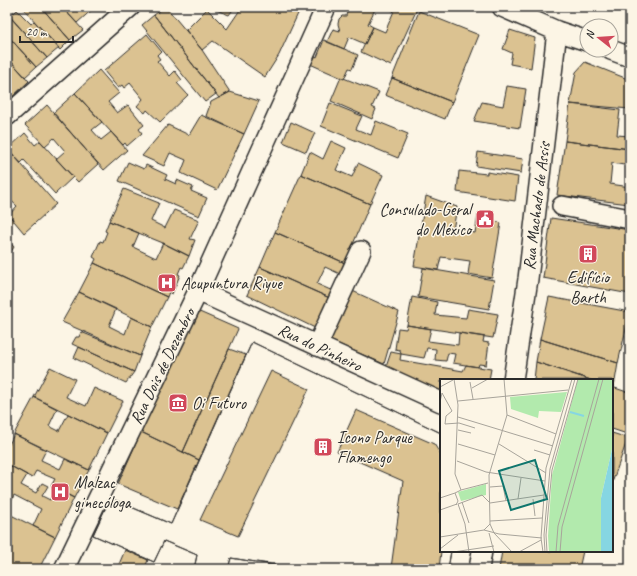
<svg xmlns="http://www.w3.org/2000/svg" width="637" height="576" font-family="Caveat,sans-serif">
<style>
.building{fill:#dbc291;stroke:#2b2b2b;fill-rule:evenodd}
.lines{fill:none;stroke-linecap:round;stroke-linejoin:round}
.minor-casing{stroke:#2b2b2b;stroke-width:22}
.minor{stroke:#fcf5e5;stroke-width:19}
.labels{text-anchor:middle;stroke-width:3;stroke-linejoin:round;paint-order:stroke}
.street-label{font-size:17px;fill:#2b2b2b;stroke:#fcf5e5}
.poi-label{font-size:17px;fill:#2b2b2b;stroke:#fcf5e5;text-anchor:start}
.inset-river{fill:none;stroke:#86d6e2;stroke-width:2}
.inset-road{fill:none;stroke:#a8a49b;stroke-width:1}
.view{fill:#0f766e;fill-opacity:0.15;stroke:#0f766e;stroke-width:2}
.inset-edge{fill:none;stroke:#2b2b2b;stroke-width:2}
</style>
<rect width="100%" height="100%" fill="#fcf5e5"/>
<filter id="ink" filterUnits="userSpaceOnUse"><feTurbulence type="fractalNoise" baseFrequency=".025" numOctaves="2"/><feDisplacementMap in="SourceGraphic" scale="8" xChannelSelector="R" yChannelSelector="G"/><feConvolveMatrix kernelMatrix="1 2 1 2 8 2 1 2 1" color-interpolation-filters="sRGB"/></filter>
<g filter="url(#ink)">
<path class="building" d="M22 7H41L70 40 60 50Z
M41 7H62L83 30 70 40Z
M62 7H95L77 23Z
M165 7H166L202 50 230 92 219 98 154 15Z
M209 7H235L229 15Z
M242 7H301L279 55 265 77 213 41 202 50 186 30 207 9 227 29Z
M348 7H376L368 24 373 27 365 44 349 37 344 49 327 42 333 29 340 31 338 24 339 19 342 16H346Z
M386 7H418L391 66 361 52 373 27 385 32 394 11Z
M9 8 14 13 17 10 31 24 34 21 59 48 47 58 7 13V10Z
M419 11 479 35 452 102 392 78Z
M154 15 216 94 205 102 142 25Z
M10 17 47 58 36 67 7 35V18Z
M510 30 535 38 531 68 510 64 512 53 503 49Z
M147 34 161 51 157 55 160 59 157 61 170 76 175 71 182 80 177 83 188 95 160 122 147 110 145 113 137 106 143 99 130 83 124 88 122 85 118 88 104 71Z
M7 35 36 67 25 77 7 57Z
M324 40 358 55 352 69 349 68 344 79 310 64 314 55 317 57Z
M7 58H8L29 81 7 102Z
M585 62 630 80V109L570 104 576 72Z
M99 70 119 93 108 102 117 113 128 105 144 125 139 129 142 133 127 146 125 143 123 145 75 93Z
M341 77 379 92 372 107 376 109 372 119 331 101Z
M392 78 452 102 445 119 385 95Z
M507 86 526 89 520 128 474 121 482 102 503 106Z
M230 92 259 101 244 134 206 116 211 102Z
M75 93 102 122 92 130 101 140 111 132 127 150 104 170 53 113Z
M330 103 362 116 356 129 371 135 376 121 408 134 398 158 321 126Z
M570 104 620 110 617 135 630 136V149L565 141Z
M47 105 98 164 78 182 56 159 65 151 54 138 45 146 25 125Z
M201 115 244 134 217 190 181 173 186 160 170 153 164 166 142 156 168 125 189 135Z
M291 122 315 133 306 152 283 142Z
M25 133 35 145 40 141 73 177 55 194 24 160 21 163 8 149Z
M331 141 346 148 336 170 352 177 358 163 383 175 370 204 301 174 310 152 323 159Z
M565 141 630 149V166L612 163 610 184 630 187 629 204 557 195Z
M8 149 56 204 24 233 9 215 17 206 8 198 7 199Z
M478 152 523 159 521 173 476 166Z
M128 162 144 169 146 165 167 175 165 179 176 184 177 180 193 187 191 191 207 198 199 216 119 181Z
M459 171 487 174V172L518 177 515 201 457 192Z
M301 174 370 204 345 263 275 232Z
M124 189 159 203 151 221 165 228 174 210 199 220 190 239 195 240 189 256 163 243 109 221Z
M426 196 457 207 453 230 475 233 478 215 501 223 492 278 468 274 470 261 441 257 438 270 414 266Z
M7 213 14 221 7 228Z
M551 218 630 230V294L543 278Z
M109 221 139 233 133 247 156 258 163 243 189 256 183 268 181 267 178 274 180 275 172 294 169 292 167 297 94 263 96 259 93 257 100 241 103 242 107 232 105 231Z
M275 232 345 263 340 274 325 267 317 284 335 292 332 299 260 267Z
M7 239 14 247 7 258Z
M94 263 167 297 152 327 79 292Z
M260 267 332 299 315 328 247 295Z
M423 268 494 280 489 309 418 297Z
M348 289 399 312 384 364 325 338Z
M79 292 116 309 109 326 125 334 131 317 152 327 140 356 62 322Z
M412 297 437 302 435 315 466 318 468 309 498 314 493 338 407 325Z
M549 297 630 312 618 363 540 339Z
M195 310 238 329 183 452 141 432Z
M407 325 431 329 428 341 458 345 459 333 484 337 483 342 489 343 486 365 479 364 478 367 453 363 455 354 448 353 446 361 435 360 436 349 427 348 424 358 401 354 400 350 395 349 398 328 406 329Z
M81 332 140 356 134 372 72 344 76 337H79Z
M540 339 618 363 614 387H612V380H591L536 362Z
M252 342 441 433V455L434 444 356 410 337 452 403 481 391 568 399 569H299L231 558 228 569H194L197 555 164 541 154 562 93 535 110 498 171 524ZM271 371 309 389 238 536 200 520Z
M252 342 441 433V551H451L448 569H299L231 558 228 569H194L197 555 164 541 154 562 93 535 110 498 171 524Z
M79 347 134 372 126 383 74 358Z
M229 349 246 355 199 460 183 452Z
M391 352 401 354 400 360 463 371 466 365 491 369 489 380H441V398L385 370Z
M536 362 591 380H534Z
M50 367 75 379 66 397 86 406 94 388 123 401 107 433 34 397Z
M612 387 630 393V435L612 429Z
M34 397 57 409 49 426 59 431 68 414 107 433 89 470 14 434Z
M141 432 199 460 177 509 118 484Z
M612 433 628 438 612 483Z
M14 434 46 450 41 460 60 469 65 459 89 470 74 498 51 486 55 479 36 471 32 478 7 464V449Z
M7 464 27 475 21 485 36 493 42 483 48 486 42 496 50 500 56 489 74 498 55 537 33 526 41 509 14 495 7 511Z
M7 513 55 537 39 569H7Z
M125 550 148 560 145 568 147 569H117Z
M441 551H451L448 569H439Z
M502 551H583L579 569H499Z"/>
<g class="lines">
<g class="minor-casing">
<path id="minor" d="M502 7 557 31 587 41
M611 50 630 57
M7 116 130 7
M562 206 630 219
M198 291 441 402
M317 346 361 251
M513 380 528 279 557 31
M64 569 198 291 326 7
M479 569 482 551"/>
</g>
<use href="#minor" class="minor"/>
</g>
</g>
<defs>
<g id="civic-square" transform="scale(1)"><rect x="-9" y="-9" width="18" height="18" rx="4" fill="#d1495b" stroke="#fcf5e5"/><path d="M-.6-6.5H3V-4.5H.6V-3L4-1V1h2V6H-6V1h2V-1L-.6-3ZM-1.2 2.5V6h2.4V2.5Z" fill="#fff"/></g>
<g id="building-square" transform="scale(1)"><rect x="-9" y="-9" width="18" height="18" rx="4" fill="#d1495b" stroke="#fcf5e5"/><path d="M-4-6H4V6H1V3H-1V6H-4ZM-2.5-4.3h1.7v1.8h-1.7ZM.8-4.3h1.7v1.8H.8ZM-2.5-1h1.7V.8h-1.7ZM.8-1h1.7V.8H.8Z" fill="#fff"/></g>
<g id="hospital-square" transform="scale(1)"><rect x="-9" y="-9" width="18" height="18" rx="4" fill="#d1495b" stroke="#fcf5e5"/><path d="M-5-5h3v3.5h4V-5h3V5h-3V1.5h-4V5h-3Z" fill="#fff"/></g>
<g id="museum-square" transform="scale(1)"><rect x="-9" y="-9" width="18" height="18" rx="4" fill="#d1495b" stroke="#fcf5e5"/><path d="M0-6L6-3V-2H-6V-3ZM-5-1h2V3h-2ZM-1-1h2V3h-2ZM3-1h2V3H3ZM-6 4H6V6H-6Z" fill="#fff"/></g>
</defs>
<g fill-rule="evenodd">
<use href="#civic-square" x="485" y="219"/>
<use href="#building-square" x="588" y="254"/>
<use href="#hospital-square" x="167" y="283"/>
<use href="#museum-square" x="178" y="403"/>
<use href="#building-square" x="323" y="447"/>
<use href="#hospital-square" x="60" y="492"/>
</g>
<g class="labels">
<g class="street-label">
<text transform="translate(536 206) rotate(-83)" y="6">Rua Machado de Assis</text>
<text transform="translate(320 347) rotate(25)" y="6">Rua do Pinheiro</text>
<text transform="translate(162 366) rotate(-64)" y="6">Rua Dois de Dezembro</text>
</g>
<g class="poi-label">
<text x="471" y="215" text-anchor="end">Consulado-Geral<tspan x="471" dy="20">do México</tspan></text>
<text x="588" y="283" text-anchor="middle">Edifício<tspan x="588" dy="20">Barth</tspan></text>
<text x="181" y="289">Acupuntura Riyue</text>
<text x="192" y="409">Oi Futuro</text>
<text x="337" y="443">Icono Parque<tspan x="337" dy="20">Flamengo</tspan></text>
<text x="74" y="488">Malzac<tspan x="74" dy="20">ginecóloga</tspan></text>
</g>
</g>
<g transform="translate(440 379)">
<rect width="173" height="173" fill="#fcf5e5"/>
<path d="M138 0H173V66L161 119V173H109L108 157 112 96ZM127 13 121 33 99 32 98 39 71 30 70 18ZM46 105V116L21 122 18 113Z" fill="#b2eaad"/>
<path d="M173 66V173H161V119Z" fill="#86d6e2"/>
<path class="inset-river" d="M130 33 144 37"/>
<path class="inset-road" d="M14 0 18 26 15 95 21 111 15 114 18 122 16 126M30 3 33 20M0 8 13 1M32 9 48 0M18 22 128 11M0 23 2 14 12 32 6 37 5 45 19 44 35 49M67 36 116 55M18 38 113 67M18 51 31 54M18 65 55 76M59 65 106 94M94 71 110 76M17 82 46 93 105 102M50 108 63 107 66 122M21 111 48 104M0 119 15 114M78 120 81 99M93 120 95 137M22 123 29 144M18 125 42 116 50 124 104 116M18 125 25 145 29 173M0 131 17 125M50 142 102 139M50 145 54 154 72 173M44 151 59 155 102 159M49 154 54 173M0 158 44 151 50 145 49 96 67 36 64 0M0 170 18 156M13 173 54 167M79 173 101 161M103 173 101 159 106 89 132 0M105 173 104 156 110 90 135 0M107 173 106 156 112 91 138 0M116 173 118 147 159 0M120 173 122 148 163 0"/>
<path class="view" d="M95 81 107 120 71 131 59 92Z"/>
<rect width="173" height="173" class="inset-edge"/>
</g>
<rect width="637" height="576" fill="none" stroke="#fcf5e5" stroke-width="24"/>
<rect x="12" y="12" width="613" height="552" fill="none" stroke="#2b2b2b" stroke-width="1.5" filter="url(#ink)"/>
<g transform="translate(599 38) rotate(287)"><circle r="19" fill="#fcf5e5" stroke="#a8a49b"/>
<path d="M0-3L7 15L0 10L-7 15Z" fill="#d1495b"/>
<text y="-6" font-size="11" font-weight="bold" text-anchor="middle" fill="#2b2b2b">N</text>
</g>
<path d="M20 36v6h53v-6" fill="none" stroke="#2b2b2b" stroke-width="2"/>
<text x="26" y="36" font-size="12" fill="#2b2b2b" stroke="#fcf5e5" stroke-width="3" paint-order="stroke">20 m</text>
</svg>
